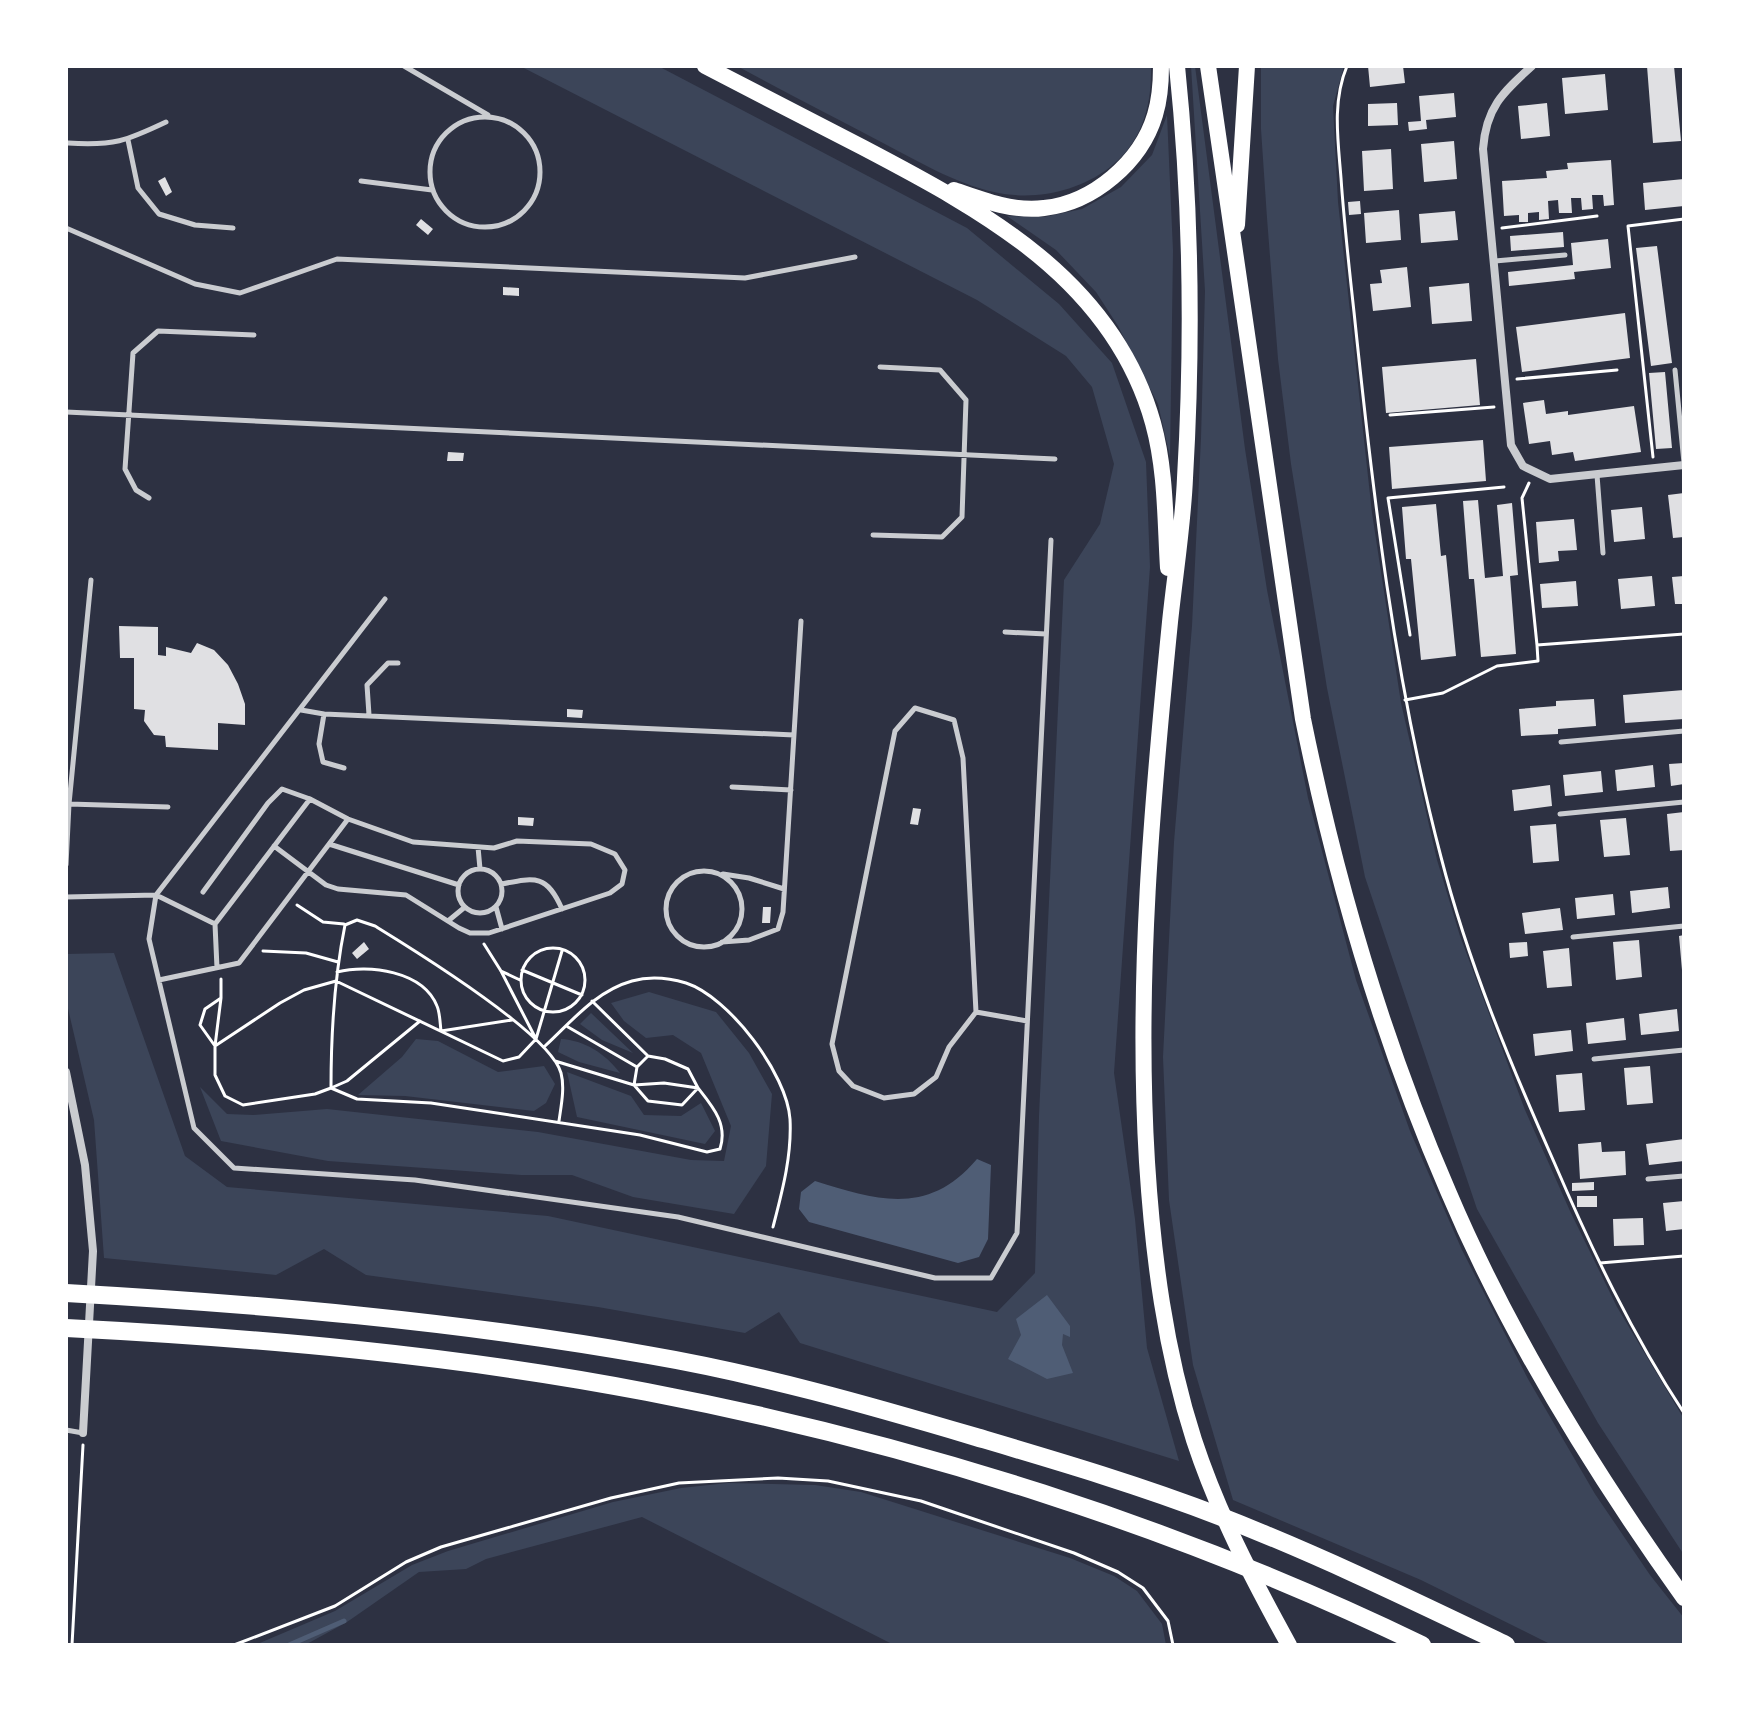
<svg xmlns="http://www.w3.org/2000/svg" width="1750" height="1711" font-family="Raleway,sans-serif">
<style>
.green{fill:#3c4559}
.water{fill:#4f5d75}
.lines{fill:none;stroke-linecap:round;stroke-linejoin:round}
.stream{stroke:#4f5d75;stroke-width:5}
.building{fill:#e0e0e3}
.path{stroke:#fff;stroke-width:3}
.service{stroke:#caccd0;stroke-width:5}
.minor{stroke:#caccd0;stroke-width:8}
.trunk{stroke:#fff;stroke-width:16}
.motorway{stroke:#fff;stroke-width:18}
</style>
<rect width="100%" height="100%" fill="#2d3142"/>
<path class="green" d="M520 66H658L967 228 1059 304 1112 363 1146 462 1150 567 1114 1073 1135 1219 1147 1348 1179 1461 800 1343 779 1312 745 1333 598 1307 366 1275 324 1249 276 1275 104 1258 94 1120 66 1000V954L114 953 185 1156 227 1187 548 1216 997 1312 1035 1273 1039 1116 1064 580 1100 524 1114 464 1092 387 1066 356 977 300Z
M737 66H1151C1152 106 1142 143 1109 168 1077 192 1033 201 994 192 954 183 918 161 883 143 834 117 785 92 737 66Z
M1191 66H1195L1245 449 1267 590 1308 798 1356 980 1410 1131 1462 1250 1528 1379 1595 1494 1650 1575 1684 1618V1645H1552L1421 1580 1233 1500 1193 1365 1169 1200 1163 1057 1174 842 1192 626 1201 438 1205 291Z
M1261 66H1344L1333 106 1338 202 1372 513 1401 703 1437 860 1460 936 1525 1110 1570 1211 1617 1307 1684 1419V1555L1598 1423 1477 1209 1365 877 1327 688 1291 464 1278 359 1267 218 1261 129Z
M1167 115 1173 251 1170 457 1158 404 1118 326 1096 292 1056 250 1007 216 1044 217 1082 209 1121 187 1152 155Z
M649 992 716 1012 749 1053 772 1094 766 1166 734 1214 633 1197 572 1175H521L328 1161 221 1141 200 1087 227 1114 253 1115 327 1109 538 1132 691 1160 724 1161 731 1126 701 1053 673 1035 646 1038 624 1021 611 1003Z
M591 1013 633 1053 602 1040 580 1024Z
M416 1039 438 1041 498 1072 544 1066 555 1084 546 1103 534 1111 405 1096 358 1095 402 1057Z
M561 1039C584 1040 606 1054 620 1073L579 1062 558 1052Z
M567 1072 631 1096 644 1115 681 1116 701 1103 715 1131 705 1144 577 1117Z
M728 1483 815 1485 861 1492 1070 1558 1114 1576 1137 1591 1162 1624 1166 1645H894L642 1517 486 1559 466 1569 419 1572 347 1622 305 1645H255L335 1611 412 1565 448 1551 613 1502 681 1488Z"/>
<path class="water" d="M977 1159 991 1165 988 1239 979 1257 958 1263 809 1222 799 1209 801 1192 815 1181C878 1201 929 1216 977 1159Z
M1047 1295 1070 1326V1337L1063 1334 1062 1345 1073 1373 1047 1379 1008 1359 1021 1335 1016 1319Z"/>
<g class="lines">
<path class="stream" d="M289 1645 344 1621"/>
</g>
<path class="building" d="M1368 66H1403L1405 83 1370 87Z
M1647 66H1674L1681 141 1653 143Z
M1605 74 1608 110 1565 114 1562 78Z
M1454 93 1456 117 1426 120 1427 129 1409 131 1408 122 1421 121 1419 96Z
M1397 103 1398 125 1368 126V104Z
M1547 103 1550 136 1521 139 1518 106Z
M1454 141 1457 179 1424 182 1421 144Z
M1391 149 1393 189 1364 191 1362 151Z
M1611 160 1614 205 1604 206 1603 195H1592L1593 209 1582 210 1581 198H1571L1572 213H1559L1558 200 1548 201 1549 219 1539 220V212L1528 213V222H1519V215L1504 216 1502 181 1547 178 1546 171 1568 169 1567 163Z
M165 177 172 192 166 196 158 181Z
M1684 179V206L1645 210 1643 183Z
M1360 201 1361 214 1349 215 1348 202Z
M1399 210 1401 240 1366 243 1364 213Z
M1455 211 1458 240 1421 243 1419 214Z
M421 219 433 229 428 235 416 225Z
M1563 232 1564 247 1511 251 1510 236Z
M1608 239 1611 268 1574 272 1575 279 1509 286 1508 272 1573 265 1571 243Z
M1657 246 1672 363 1651 366 1636 248Z
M1407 267 1411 307 1373 311 1370 284 1382 283 1380 270Z
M1469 283 1472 321 1432 324 1429 287Z
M503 287 519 288V296L503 295Z
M1625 313 1630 358 1522 372 1516 327Z
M1476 359 1480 405 1386 413 1382 367Z
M1665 372 1672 448 1656 449 1649 373Z
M1544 400 1546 414 1568 411V415L1634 406 1641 452 1575 461 1573 452 1552 455 1550 441 1529 444 1523 403Z
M1483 440 1486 481 1392 489 1389 447Z
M448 452 464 453 463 461H447Z
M1684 493V537L1673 538 1668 495Z
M1478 500 1485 578 1503 576 1497 505 1512 503 1518 575 1510 576 1516 654 1481 657 1474 579H1469L1463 501Z
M1436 504 1441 556 1446 555 1456 656 1421 660 1411 559H1406L1402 507Z
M1642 507 1645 539 1614 542 1611 510Z
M1574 519 1577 550 1558 551 1559 561 1539 563 1536 522Z
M1652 576 1655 606 1621 609 1618 579Z
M1684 576V604H1675L1672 577Z
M1576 581 1578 606 1542 608 1540 584Z
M119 626 158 627V655L166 656V647L191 653 197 643 214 650 228 665 238 684 245 704V725L218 723V750L166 747 165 736 154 735 144 721 145 710 134 709V658H120Z
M1684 690V719L1625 723 1623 695Z
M1594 699 1596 726 1558 729V734L1521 736 1519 709 1556 706V701Z
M567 709 583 710 582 718 567 717Z
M1684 763V784L1671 786 1669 764Z
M1653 765 1655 787 1617 791 1615 770Z
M1601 771 1603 792 1565 796 1563 775Z
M1550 785 1552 806 1514 811 1512 790Z
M913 808 921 809 918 825 910 824Z
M1684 812V850L1670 851 1667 814Z
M518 817 534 818 533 826 518 825Z
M1626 818 1630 855 1604 857 1600 820Z
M1556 824 1559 861 1533 863 1530 826Z
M1668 887 1670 908 1632 913 1630 891Z
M1613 894 1615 915 1577 919 1575 898Z
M763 907H771L770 923H762Z
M1560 908 1563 930 1525 934 1522 913Z
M1684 935V970H1682L1679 936Z
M1639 940 1642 977 1616 980 1613 942Z
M364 942 369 949 357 959 352 953Z
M1527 942 1528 956 1510 958 1509 943Z
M1569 948 1572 986 1547 988 1543 951Z
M1677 1009 1679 1031 1641 1035 1639 1014Z
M1624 1018 1626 1040 1588 1044 1586 1023Z
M1571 1030 1573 1051 1535 1056 1533 1034Z
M1650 1066 1653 1103 1627 1105 1624 1068Z
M1582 1073 1585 1110 1559 1112 1556 1075Z
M1684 1139V1161L1649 1165 1646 1144Z
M1601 1142 1602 1152 1625 1151 1626 1175 1580 1179 1578 1144Z
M1594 1182V1190L1572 1191V1183Z
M1577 1196H1597V1207H1577Z
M1684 1201V1229L1666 1231 1663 1203Z
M1643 1218 1644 1245 1614 1246 1613 1219Z"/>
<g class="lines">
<path class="path" d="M1347 66C1332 102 1338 140 1341 178 1344 222 1349 267 1354 312 1373 495 1394 678 1441 857 1468 962 1510 1063 1554 1162 1591 1248 1632 1334 1684 1413
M1502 228 1597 216
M1517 379 1617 370
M1390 415 1494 407
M1653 457 1628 226 1684 219
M1529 483 1522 498 1537 645 1684 634
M1410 635 1388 498 1504 487
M1405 700 1443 693 1497 666 1538 661 1537 645
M297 905 323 922 344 924
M521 980a32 32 0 1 1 64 0a32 32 0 1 1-64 0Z
M263 951 306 953 338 962
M522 970 582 995
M501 971 520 980
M337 972C369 964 423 971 437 1006 440 1013 440 1023 441 1031L512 1020
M221 979V998L205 1009 200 1025 215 1046V1075L225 1096 243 1105 315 1094 331 1088 357 1099 431 1103 640 1135 707 1152 720 1149C728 1124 713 1107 698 1088L664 1083 634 1085 555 1061
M592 1001 648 1056
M420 1021 347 1081 331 1088C331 1032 334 979 345 925L357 920 375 926C414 950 550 1033 561 1073 565 1088 561 1106 559 1121
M568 1027 637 1067
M536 1039 562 951
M215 1046 280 1003 304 990 336 981 503 1061 519 1057 536 1039 501 971 484 944
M215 1046 221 998
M545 1046C572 1021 596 991 632 981 650 976 669 978 686 983 729 997 787 1074 790 1119 792 1156 782 1192 773 1227
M648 1056 665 1059 688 1069 698 1088 682 1105 648 1101 634 1085 637 1067Z
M1600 1263 1684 1256
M72 1645 83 1445
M234 1645 335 1606 406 1562 441 1547 611 1498 679 1483 778 1478 828 1481 921 1501 1074 1553 1118 1572 1143 1588 1168 1621 1173 1645"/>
<path class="service" d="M404 66 488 115
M430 172a55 55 0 1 1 110 0a55 55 0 1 1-110 0Z
M128 140 138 188 159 214 195 225 233 228
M68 143C114 146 126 141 166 122
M361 181 432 190
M66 228 195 284 240 293 337 259 745 278 855 257
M1495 261 1565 255
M1675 370 1684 463
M66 412 1055 459
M1597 475 1603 553
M149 498 136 490 125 469 133 353 158 331 254 335
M873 535 942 537 962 517 966 400 940 370 880 367
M1005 632 1046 634
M915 708 954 720 963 758 976 1012 949 1047 936 1077 914 1094 884 1098 853 1086 839 1071 832 1044 895 731Z
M301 710 324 714
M369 715 367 685 388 663H398
M1561 742 1684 731
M344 768 323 762 319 744 324 714 794 735
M732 787 791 790
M69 804 168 807
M1560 814 1684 802
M329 844 459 885
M478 847 480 869
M66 865 69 804 91 580
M458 891a22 22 0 1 1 44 0a22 22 0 1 1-44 0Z
M666 909a38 38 0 1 1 76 0a38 38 0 1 1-76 0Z
M723 874 749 878 784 889
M502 884C536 877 547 875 562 909
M203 892 268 803 282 789 310 799 348 819 413 842 494 848 517 841 591 844 615 854 625 870 622 884 610 893 489 933H470L459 928 406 895 338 889 326 885 274 846
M66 897 156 895 149 939 194 1128 234 1168 415 1180 678 1217 935 1278H991L1017 1233 1051 540
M496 907 502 929
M448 921 465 907
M215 924 156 895 385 599
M1573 937 1684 926
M722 942 749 940 778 929 783 912 801 621
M217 968 215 924 310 799
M159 980 239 963 348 819
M976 1012 1027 1021
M1594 1059 1684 1050
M1648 1179 1684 1176
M66 1430 83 1433"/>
<path class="minor" d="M1532 66C1502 93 1486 108 1483 149L1511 445 1523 466 1550 479 1684 465
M66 1072 85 1165 93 1251 83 1433"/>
<path class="trunk" d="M705 66C757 93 809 120 862 147 984 211 1113 280 1153 423 1166 470 1165 520 1168 568
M1177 66C1191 202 1193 341 1185 478 1183 526 1175 574 1170 622 1152 802 1136 981 1147 1162 1153 1256 1165 1350 1194 1440 1218 1513 1252 1578 1289 1645
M1208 66 1303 719C1336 881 1382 1039 1448 1191 1509 1335 1593 1471 1684 1598
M954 190C982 200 1013 212 1044 208 1093 203 1141 162 1155 115 1160 99 1161 82 1161 66
M1237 225 1247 66"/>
<path class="motorway" d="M66 1293C261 1304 456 1321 648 1355 759 1374 868 1405 976 1437 1057 1461 1139 1485 1219 1516 1317 1554 1412 1600 1506 1645
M66 1328C260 1338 456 1355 647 1392 913 1443 1178 1527 1422 1645"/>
</g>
<rect width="1750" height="1711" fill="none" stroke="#ffffff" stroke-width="136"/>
</svg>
